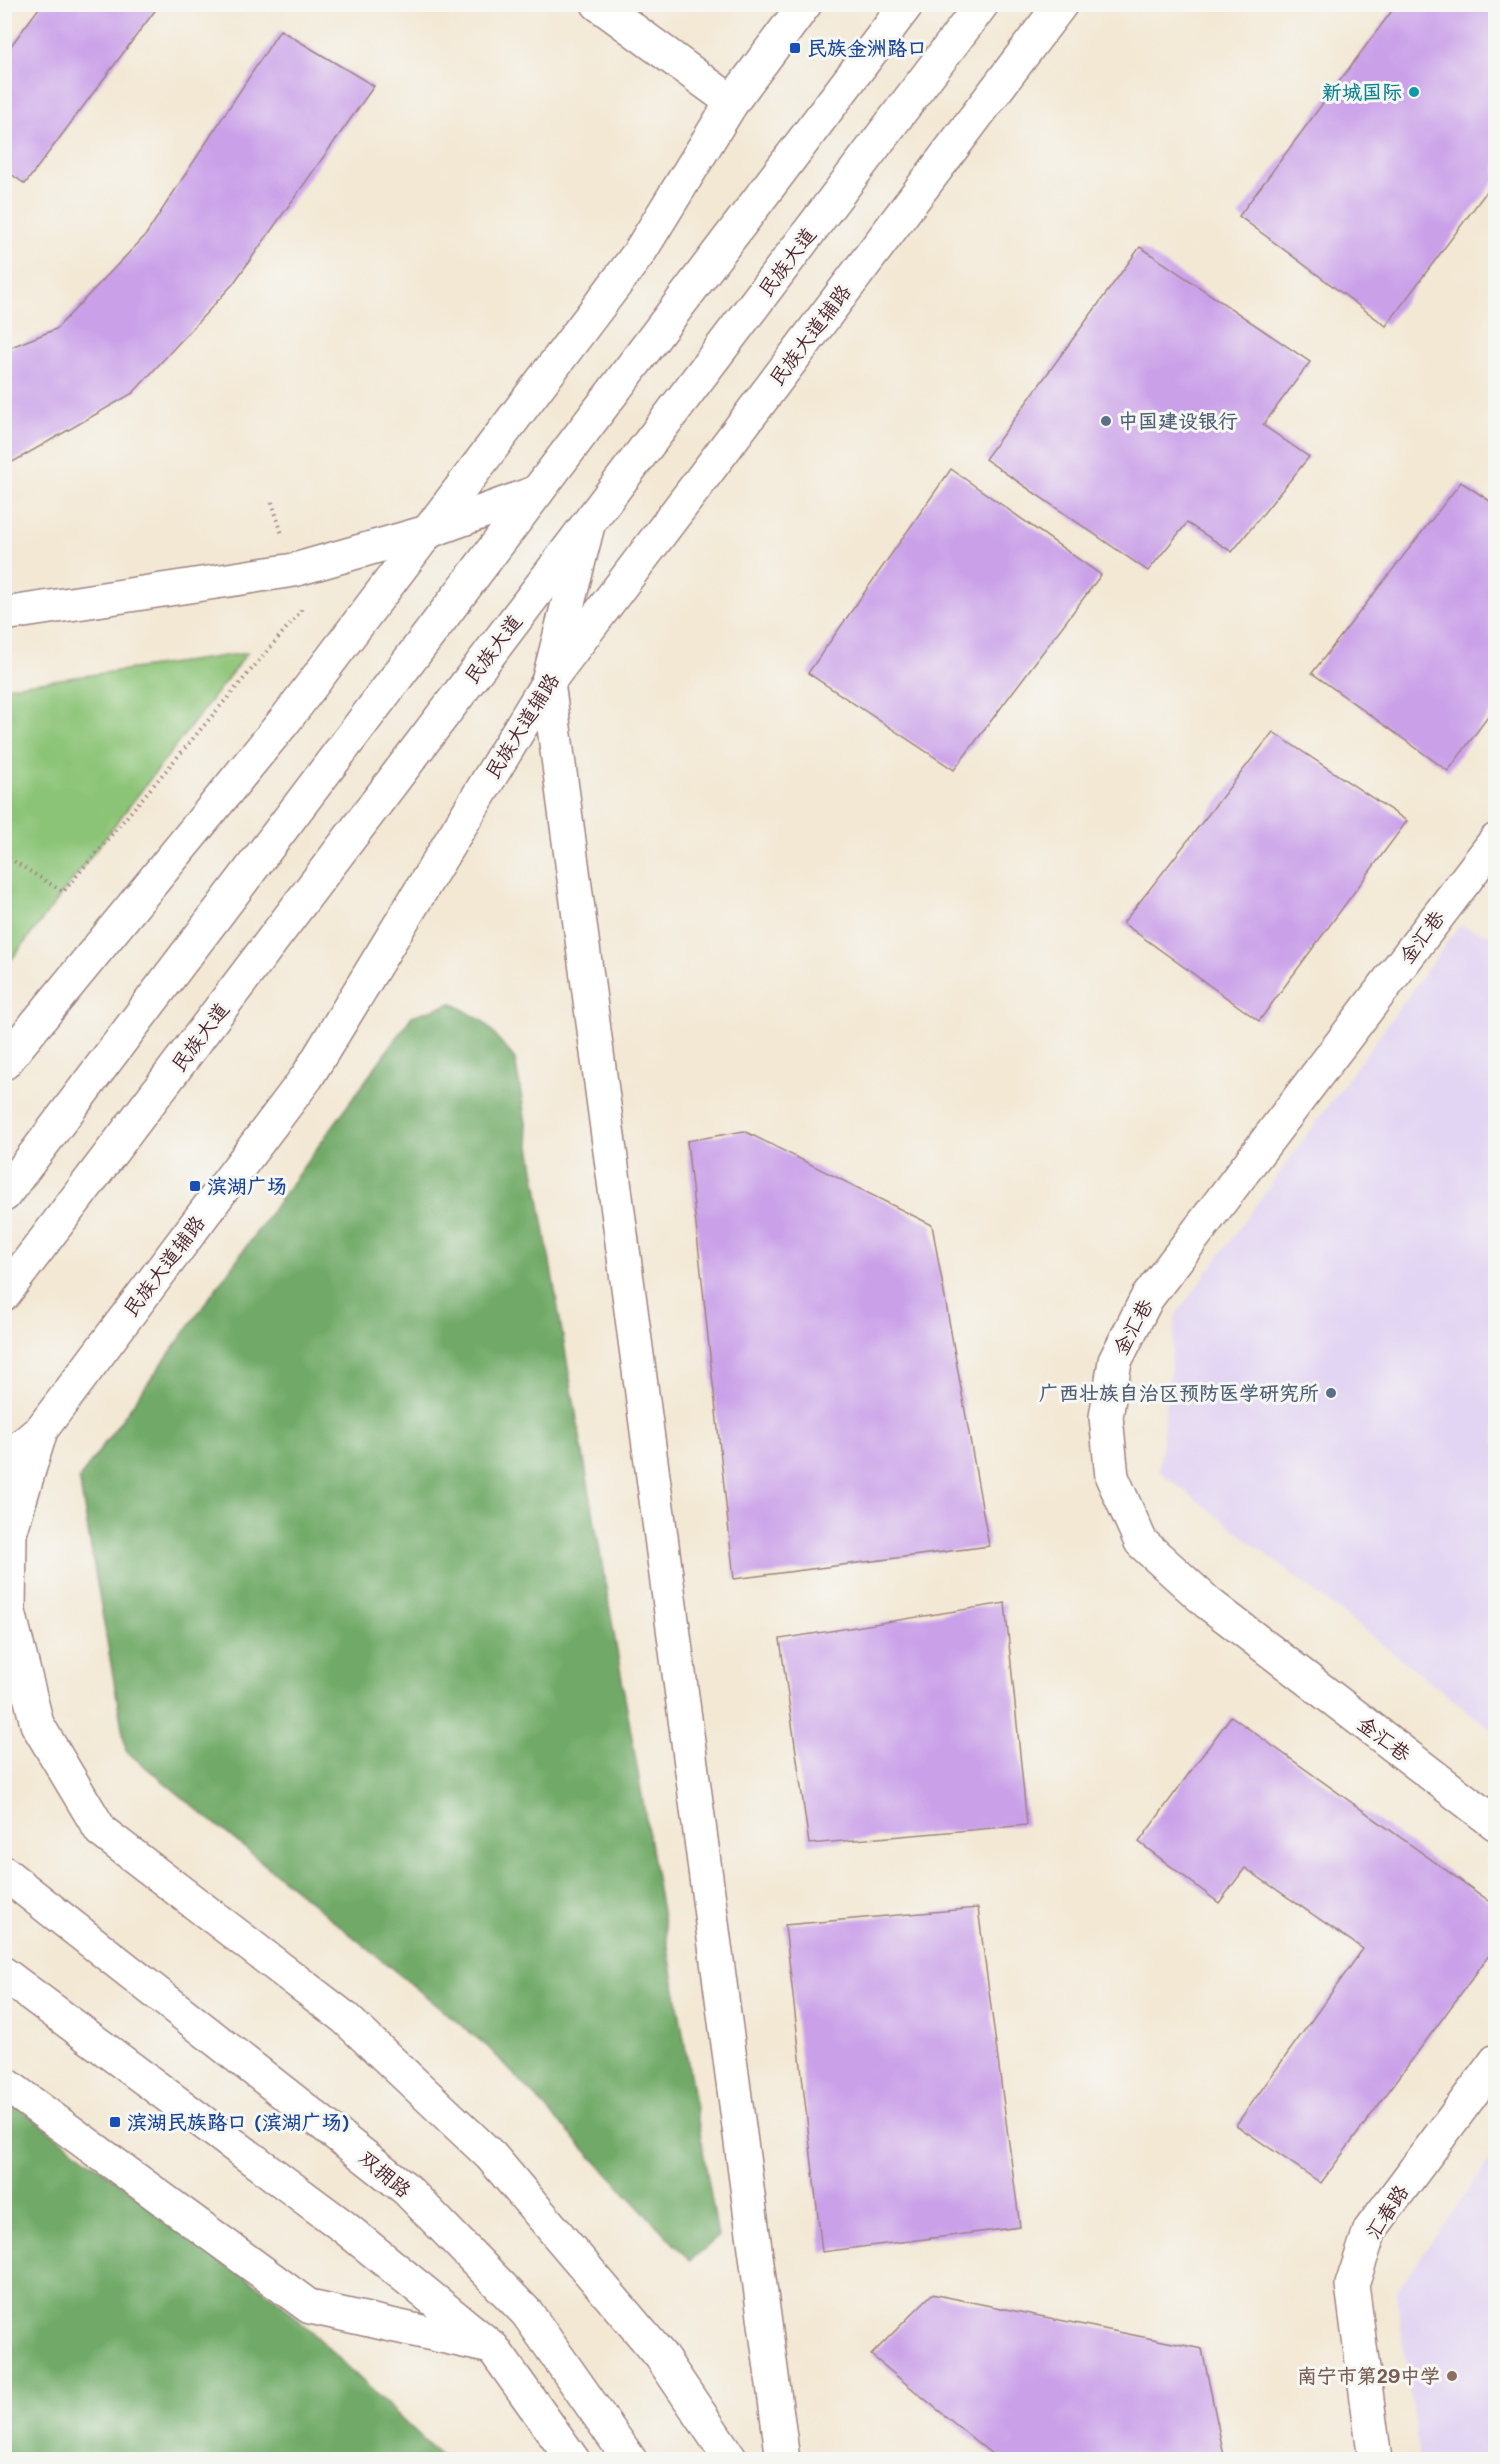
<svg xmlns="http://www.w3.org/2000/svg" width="1500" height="2464" font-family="Mali,'LXGW WenKai TC',sans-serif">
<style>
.built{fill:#e2d4f3}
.green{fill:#8cc477;stroke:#6b7251;stroke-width:1.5}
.forest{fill:#71aa68;stroke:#5e644a;stroke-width:1.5}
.building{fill:#caa1e9}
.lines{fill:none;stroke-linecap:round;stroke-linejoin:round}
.street-casing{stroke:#9e8480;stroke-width:36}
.secondary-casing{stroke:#9e8480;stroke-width:36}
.primary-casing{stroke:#9e8480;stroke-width:36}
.highway-casing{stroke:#9e8480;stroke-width:36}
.path{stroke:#9e8480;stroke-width:4;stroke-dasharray:1.5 4.5;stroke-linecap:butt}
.street{stroke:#fff;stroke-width:33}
.secondary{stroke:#fff;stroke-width:33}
.primary{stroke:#fff;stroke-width:33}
.highway{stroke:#fff;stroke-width:33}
.transit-dot{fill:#1a4fb4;stroke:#f6f6f2;stroke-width:2}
.culture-dot{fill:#0f9aa8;stroke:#f6f6f2;stroke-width:2}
.service-dot{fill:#5c6f8a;stroke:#f6f6f2;stroke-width:2}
.education-dot{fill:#8d6e63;stroke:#f6f6f2;stroke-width:2}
.labels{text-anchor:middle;stroke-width:6;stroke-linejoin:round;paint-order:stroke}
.transit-label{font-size:20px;font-weight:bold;fill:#164399;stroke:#f6f6f2;text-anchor:start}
.culture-label{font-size:20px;font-weight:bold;fill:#0d838f;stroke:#f6f6f2;text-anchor:end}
.street-label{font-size:20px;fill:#4a1f2b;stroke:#f6f6f2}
.service-label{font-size:20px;font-weight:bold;fill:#4e5e75;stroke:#f6f6f2;text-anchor:start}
.education-label{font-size:20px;font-weight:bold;fill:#785e54;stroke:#f6f6f2;text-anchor:end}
</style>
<rect width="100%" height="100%" fill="#f6f6f2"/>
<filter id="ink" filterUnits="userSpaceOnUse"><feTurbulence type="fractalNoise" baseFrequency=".0167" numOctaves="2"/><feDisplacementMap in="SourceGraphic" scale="12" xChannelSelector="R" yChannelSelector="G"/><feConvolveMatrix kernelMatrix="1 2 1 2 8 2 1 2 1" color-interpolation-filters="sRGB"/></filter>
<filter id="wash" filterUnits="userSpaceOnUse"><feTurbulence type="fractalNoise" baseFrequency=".008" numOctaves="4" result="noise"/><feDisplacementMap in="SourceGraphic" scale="24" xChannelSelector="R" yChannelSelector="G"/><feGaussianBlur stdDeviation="1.35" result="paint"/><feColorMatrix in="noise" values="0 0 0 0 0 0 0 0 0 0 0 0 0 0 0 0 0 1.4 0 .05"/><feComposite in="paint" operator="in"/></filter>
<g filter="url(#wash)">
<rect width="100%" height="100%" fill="#f3e8d4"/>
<path class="built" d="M1459 926 1488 934 1496 940 1495 1732 1159 1471 1176 1315Z
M1495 2152V2459H1419L1396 2292Z"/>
<path class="green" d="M247 653 5 968V687Z"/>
<path class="forest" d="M452 1003 483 1021 515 1059 718 2237 690 2261 488 2047 126 1751 79 1479 412 1016Z
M4 2097 280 2302 444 2459H5Z"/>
<g id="blocks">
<path class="building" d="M42 4H160L25 184 4 169V55Z
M1397 4H1496V179L1386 326 1239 216Z
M280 30 374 86 233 284 133 393 4 467V350L56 329 145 236Z
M1140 247 1310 362 1263 425 1309 457 1232 552 1187 523 1148 571 985 459Z
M951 469 1101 575 954 770 808 673Z
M1461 482 1496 505V706L1448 771 1312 673Z
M1273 732 1407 821 1259 1021 1123 923Z
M744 1131 932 1225 989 1546 734 1579 687 1141Z
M1005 1603 1027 1825 809 1844 780 1639Z
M1231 1716 1496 1906V1946L1321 2183 1236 2125 1363 1949 1245 1868 1219 1903 1139 1842Z
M978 1908 1020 2227 822 2252 785 1925Z
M932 2294 1202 2349 1225 2460H999L871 2355Z"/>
</g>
</g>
<g filter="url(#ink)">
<use href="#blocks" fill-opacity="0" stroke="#9e8480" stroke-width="1.5"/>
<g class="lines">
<g class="street-casing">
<path id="street" d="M598 4 732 102
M1496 840 1147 1298 1115 1361 1106 1417 1112 1477 1141 1542 1208 1603 1496 1824
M1375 2460 1352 2285 1370 2230 1496 2061"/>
</g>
<g class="secondary-casing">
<path id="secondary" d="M4 1063 286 719 639 253 732 102 805 4
M4 1461 41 1430 307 1077 548 682 1061 4"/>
</g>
<g class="primary-casing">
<path id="primary" d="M588 525 548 682 783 2460
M4 614 294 570 427 532 537 492
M41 1430 10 1533 9 1612 37 1724 101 1831 345 2018 491 2156 660 2355 731 2460
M4 1873 406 2189 527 2313 630 2460
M4 1974 344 2227 493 2348 573 2460
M4 2083 310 2307 486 2346"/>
</g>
<g class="highway-casing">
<path id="highway" d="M4 1195 907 4
M4 1294 982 4"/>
</g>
<path class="path" d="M272 502 282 534
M4 855 63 892 301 611 300 605"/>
<use href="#street" class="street"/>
<use href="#secondary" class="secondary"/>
<use href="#primary" class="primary"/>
<use href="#highway" class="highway"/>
</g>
</g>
<g class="transit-dot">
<rect x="789" y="42" width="12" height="12" rx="3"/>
<rect x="189" y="1180" width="12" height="12" rx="3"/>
<rect x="109" y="2116" width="12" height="12" rx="3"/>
</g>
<circle class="culture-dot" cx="1414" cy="92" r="6"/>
<g class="service-dot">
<circle cx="1106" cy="421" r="6"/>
<circle cx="1331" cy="1393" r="6"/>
</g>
<circle class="education-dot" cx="1452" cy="2376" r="6"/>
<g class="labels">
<g class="transit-label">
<text x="807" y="55">民族金洲路口</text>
<text x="207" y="1193">滨湖广场</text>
<text x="127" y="2129">滨湖民族路口 (滨湖广场)</text>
</g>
<g class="culture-label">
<text x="1402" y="99">新城国际</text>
</g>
<g class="street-label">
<text transform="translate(787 262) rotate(-53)" y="7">民族大道</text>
<text transform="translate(810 335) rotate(-53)" y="7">民族大道辅路</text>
<text transform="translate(493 649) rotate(-53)" y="7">民族大道</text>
<text transform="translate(522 726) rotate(-58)" y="7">民族大道辅路</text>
<text transform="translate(1422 937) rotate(-53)" y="7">金汇巷</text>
<text transform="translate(200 1037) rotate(-53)" y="7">民族大道</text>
<text transform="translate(164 1266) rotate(-53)" y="7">民族大道辅路</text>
<text transform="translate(1133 1327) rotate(-62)" y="7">金汇巷</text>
<text transform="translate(1384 1739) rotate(37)" y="7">金汇巷</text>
<text transform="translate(385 2174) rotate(40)" y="7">双拥路</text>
<text transform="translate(1387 2212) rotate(-57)" y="7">汇春路</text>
</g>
<g class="service-label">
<text x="1118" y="428">中国建设银行</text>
<text x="1319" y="1400" text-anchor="end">广西壮族自治区预防医学研究所</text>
</g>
<g class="education-label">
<text x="1440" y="2383">南宁市第29中学</text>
</g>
</g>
<rect width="1500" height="2464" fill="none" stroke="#f6f6f2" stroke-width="24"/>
</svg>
